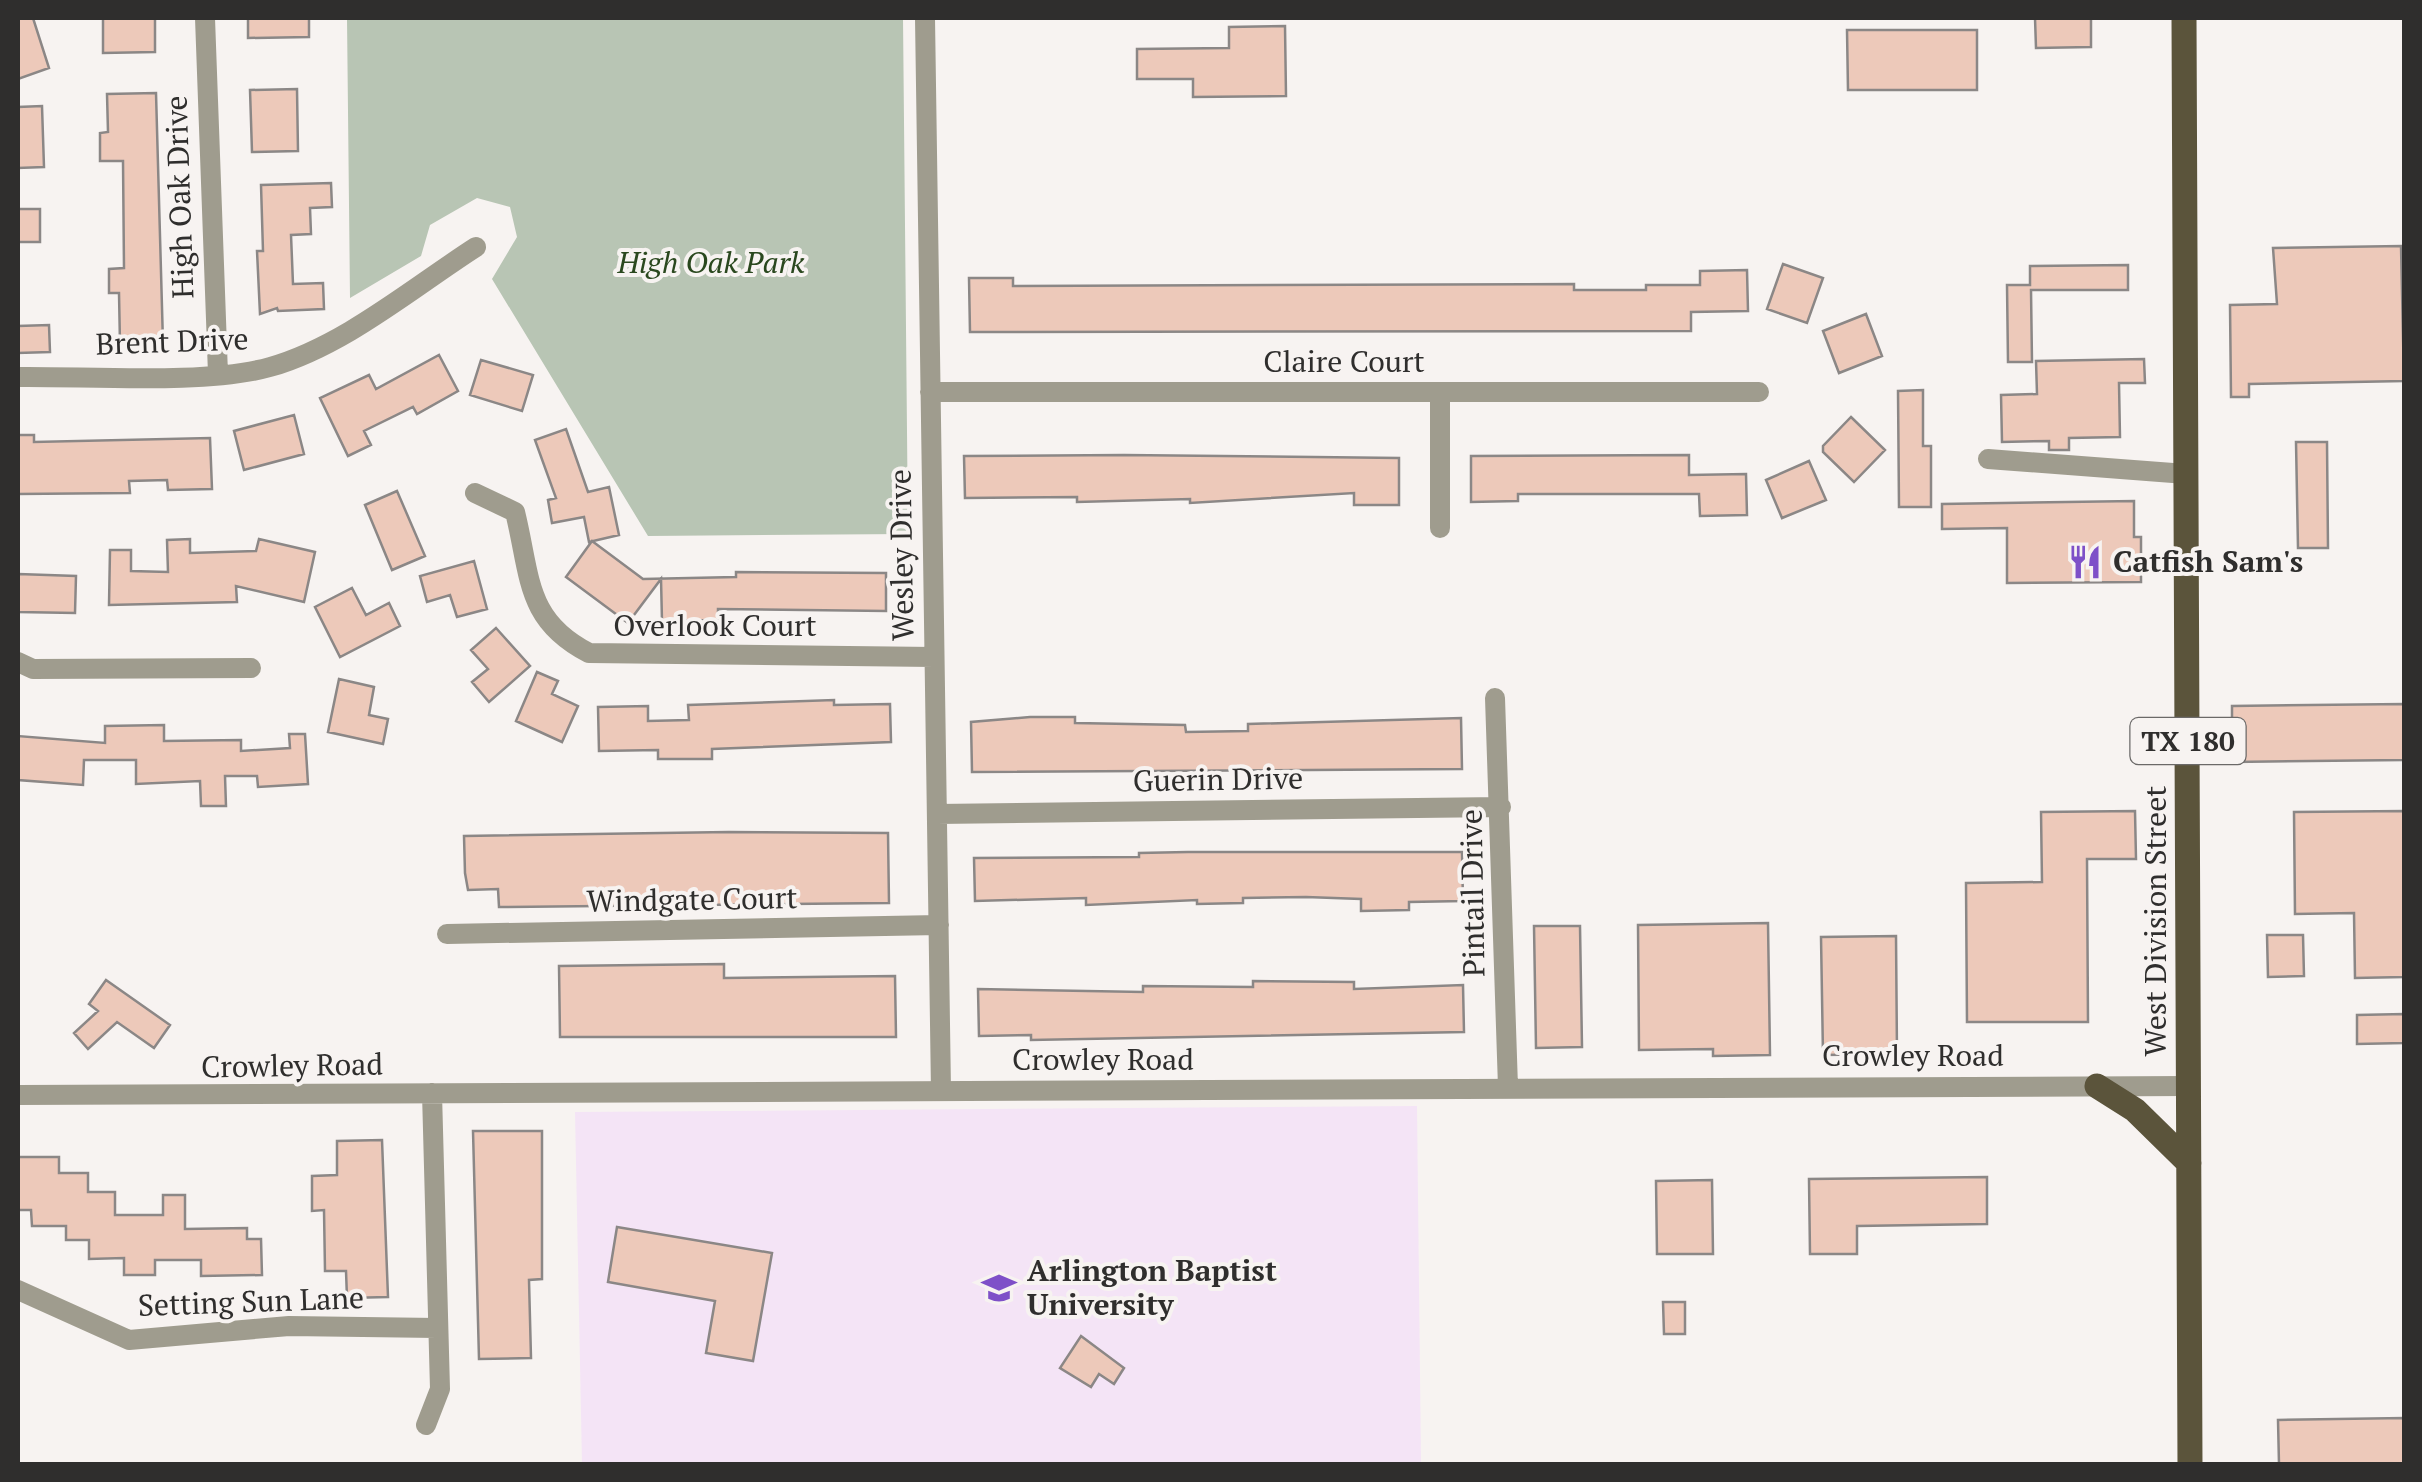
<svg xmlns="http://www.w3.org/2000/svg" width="2422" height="1482" font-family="'PT Serif',serif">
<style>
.education{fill:#f4e4f6}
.green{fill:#b8c5b4}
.building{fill:#edc9ba;stroke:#8b8786;stroke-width:2.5}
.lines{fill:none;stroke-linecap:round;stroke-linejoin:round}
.minor{stroke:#9f9c8e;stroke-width:20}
.primary{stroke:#5b543b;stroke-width:25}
.labels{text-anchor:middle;stroke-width:8;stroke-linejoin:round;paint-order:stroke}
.shield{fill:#f7f3f1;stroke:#6b6968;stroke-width:2.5}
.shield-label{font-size:28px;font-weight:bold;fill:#2f2e2d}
.street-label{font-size:30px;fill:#2f2e2d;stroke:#f7f3f1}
.park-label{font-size:30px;font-style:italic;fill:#2a481e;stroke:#f7f3f1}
.poi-label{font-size:30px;font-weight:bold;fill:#2f2e2d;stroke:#f7f3f1;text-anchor:start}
</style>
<rect width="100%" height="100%" fill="#f7f3f1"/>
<path class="education" d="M1417 1106 1421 1464H582L575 1112Z"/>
<path class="green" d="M347 18H903L908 534 648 536 492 279 517 237 510 207 477 198 430 225 421 256 350 298Z"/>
<path class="building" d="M18 18H33L49 68 18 79Z
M103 18H155V52L103 53Z
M248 18H309V37L248 38Z
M2035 18H2091V47L2036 48Z
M1285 26 1286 96 1193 97V79H1137V49L1229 48V27Z
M1847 30H1977V90H1848Z
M297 89 298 151 252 152 250 90Z
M156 93 163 343 120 344 119 293H109V269L124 268 123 161H100V133L108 132 107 94Z
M42 106 44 167 18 168V107Z
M331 183 332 207 310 208 311 234 291 235 293 284 323 283 324 309 278 311 277 308 260 314 257 251H263L261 185Z
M18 209H40V242H18Z
M2401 246 2404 381 2249 384V397H2231L2230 305 2277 304 2273 248Z
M1783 264 1823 278 1807 323 1767 309Z
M2128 265V290H2031L2032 362H2008L2007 285H2030V266Z
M1747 270 1748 311 1691 312V331L970 332 969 278H1013V286L1574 284V290H1646V285H1700V271Z
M1866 314 1882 356 1839 373 1823 331Z
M49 325 50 352 18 353V326Z
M439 355 458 391 417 414 413 407 364 431 371 445 348 456 320 398 369 375 376 389Z
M2144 359 2145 383H2119L2120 437 2069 438V450H2049V441L2002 442 2001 395 2037 394 2036 361Z
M481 360 533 375 522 411 470 395Z
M1923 390V446H1931V507H1899L1898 391Z
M294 415 304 454 244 470 234 431Z
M1851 417 1885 450 1854 482 1823 452V446Z
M566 429 588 492 609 487 619 535 589 542 584 517 552 523 548 500 556 498 535 440Z
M18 435H34V442L210 438 212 489 168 490 167 480 129 481 130 493 18 494Z
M2296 442H2327L2328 548H2298Z
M1124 455 1399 458V505H1354V493L1190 503V499L1077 502V497L965 498 964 456Z
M1689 455V475L1746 474 1747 515 1700 516 1699 494H1518V501L1471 502V456Z
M1809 461 1826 500 1782 518 1766 480Z
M397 491 425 556 392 570 365 505Z
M2134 501V537H2141V582L2007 583V528L1942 529V504Z
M190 539V553L256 551 259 539 315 552 304 602 236 586 237 602 109 605 110 550H131V571L168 572 167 540Z
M592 541 643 579 736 577V572L886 573V611L718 609V620L662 621 661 579 628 623 566 577Z
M474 561 487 609 457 617 450 595 427 602 420 576Z
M18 574 76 576 75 613 18 612Z
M352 588 366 615 389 603 400 626 340 657 315 607Z
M496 628 530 666 489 702 472 682 488 669 471 650Z
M537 672 558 681 552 694 578 706 562 742 516 721Z
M339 679 374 687 369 715 388 719 383 744 328 732Z
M834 700V705L890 704 891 742 712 749V759H658V750L599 751 598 707 648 706V721L689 720 688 705Z
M2404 704V760L2232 762V706Z
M1030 717H1075V723L1185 725 1186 732 1248 731V724L1461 718 1462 769 972 772 971 722Z
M164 725V741L241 740V751L290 748 289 734H305L308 784 258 787 257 776H225L226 806H201L200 781 136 784V760H84L83 785 18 780V736L105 743V726Z
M2135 811 2136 859H2087L2088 1022H1967L1966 883 2042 882 2041 812Z
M2404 811V977L2355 978 2354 913 2295 914 2294 812Z
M729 832 888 833 889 903 499 907 498 889 468 890 465 873 464 836Z
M1188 852H1462L1463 901 1409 902V910L1361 911V899L1306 897 1243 898V903L1197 904V900L1086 905V898L975 901 974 858 1139 857V853Z
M1768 923 1770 1055 1713 1056V1049L1639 1050 1638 925Z
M1534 926H1580L1582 1047 1536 1048Z
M2267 935H2303L2304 976 2268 977Z
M1896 936 1897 1054 1823 1055 1821 937Z
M724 964V978L895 976 896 1037H560L559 966Z
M106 980 170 1025 154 1048 117 1022 88 1049 74 1033 98 1011 89 1004Z
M1253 981 1354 982V989L1463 985 1464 1032 1031 1040V1035L979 1036 978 989 1143 992V986L1253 987Z
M2404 1014V1043L2357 1044V1015Z
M473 1131H542V1279L529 1280 531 1358 479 1359Z
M382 1140 388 1297 347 1298 346 1271H325L324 1210 312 1211V1176L337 1175V1141Z
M18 1157H59V1173H88V1192H115V1215H163V1195H185V1229L247 1228V1239H261L262 1275 201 1276V1260H155V1275H124V1258L89 1259V1240H66V1226H32L31 1210H18Z
M1987 1177V1224L1857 1226V1254H1810L1809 1179Z
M1712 1180 1713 1254H1657L1656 1181Z
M617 1227 772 1253 753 1361 706 1353 715 1301 608 1282Z
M1663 1302H1685V1334H1664Z
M1081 1336 1124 1368 1114 1384 1099 1374 1091 1387 1060 1368Z
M2404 1418V1463L2279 1464 2278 1420Z"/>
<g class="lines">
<path class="minor" d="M205 18 218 374
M925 18 941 1091
M18 377C87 376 207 385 270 367 344 346 412 288 476 247
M930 392H1759
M1440 392V528
M1988 459 2186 474
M475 493 515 512C531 577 525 620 589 653L934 657
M18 662 33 669 251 668
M1495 698 1508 1087
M937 814 1501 807
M447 934 939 925
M18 1095 2188 1086
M18 1290 129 1340 289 1326 437 1328
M426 1425 440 1389 432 1093"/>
<path class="primary" d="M2184 18 2190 1464
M2097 1086 2135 1110 2189 1163"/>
</g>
<defs>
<g id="restaurant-bare" transform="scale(2.7)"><path d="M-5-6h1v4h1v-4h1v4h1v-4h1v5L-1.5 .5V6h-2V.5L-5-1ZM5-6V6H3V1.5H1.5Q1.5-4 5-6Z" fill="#7e50c8" stroke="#f7f3f1" stroke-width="2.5" paint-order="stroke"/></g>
<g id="university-bare" transform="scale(2.7)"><path d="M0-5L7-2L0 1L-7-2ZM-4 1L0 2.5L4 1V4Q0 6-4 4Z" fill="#7e50c8" stroke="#f7f3f1" stroke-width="2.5" paint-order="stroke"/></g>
</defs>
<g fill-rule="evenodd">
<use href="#restaurant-bare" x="2085" y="562"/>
<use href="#university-bare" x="999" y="1288"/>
</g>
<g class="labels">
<rect class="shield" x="2130.5" y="718" width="115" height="46" rx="8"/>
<g class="shield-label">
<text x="2188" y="751">TX 180</text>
</g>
<g class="street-label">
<text transform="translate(180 197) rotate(-92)" y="10">High Oak Drive</text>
<text transform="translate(172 342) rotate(-2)" y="10">Brent Drive</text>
<text x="1344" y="372">Claire Court</text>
<text transform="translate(902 555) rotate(-91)" y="10">Wesley Drive</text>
<text x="715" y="636">Overlook Court</text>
<text transform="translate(1218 780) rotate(-1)" y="10">Guerin Drive</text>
<text transform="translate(1473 893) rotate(-91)" y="10">Pintail Drive</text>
<text transform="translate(692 900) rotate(-1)" y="10">Windgate Court</text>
<text transform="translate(2156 921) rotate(-90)" y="10">West Division Street</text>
<text x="1913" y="1066">Crowley Road</text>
<text x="1103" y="1070">Crowley Road</text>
<text transform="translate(292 1066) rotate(-1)" y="10">Crowley Road</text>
<text transform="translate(251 1302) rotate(-2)" y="10">Setting Sun Lane</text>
</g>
<g class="park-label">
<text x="711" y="273">High Oak Park</text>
</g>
<g class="poi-label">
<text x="2113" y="572">Catfish Sam's</text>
<text x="1027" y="1281">Arlington Baptist<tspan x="1027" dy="34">University</tspan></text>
</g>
</g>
<rect width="2422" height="1482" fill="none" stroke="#2f2e2d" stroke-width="40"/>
</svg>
